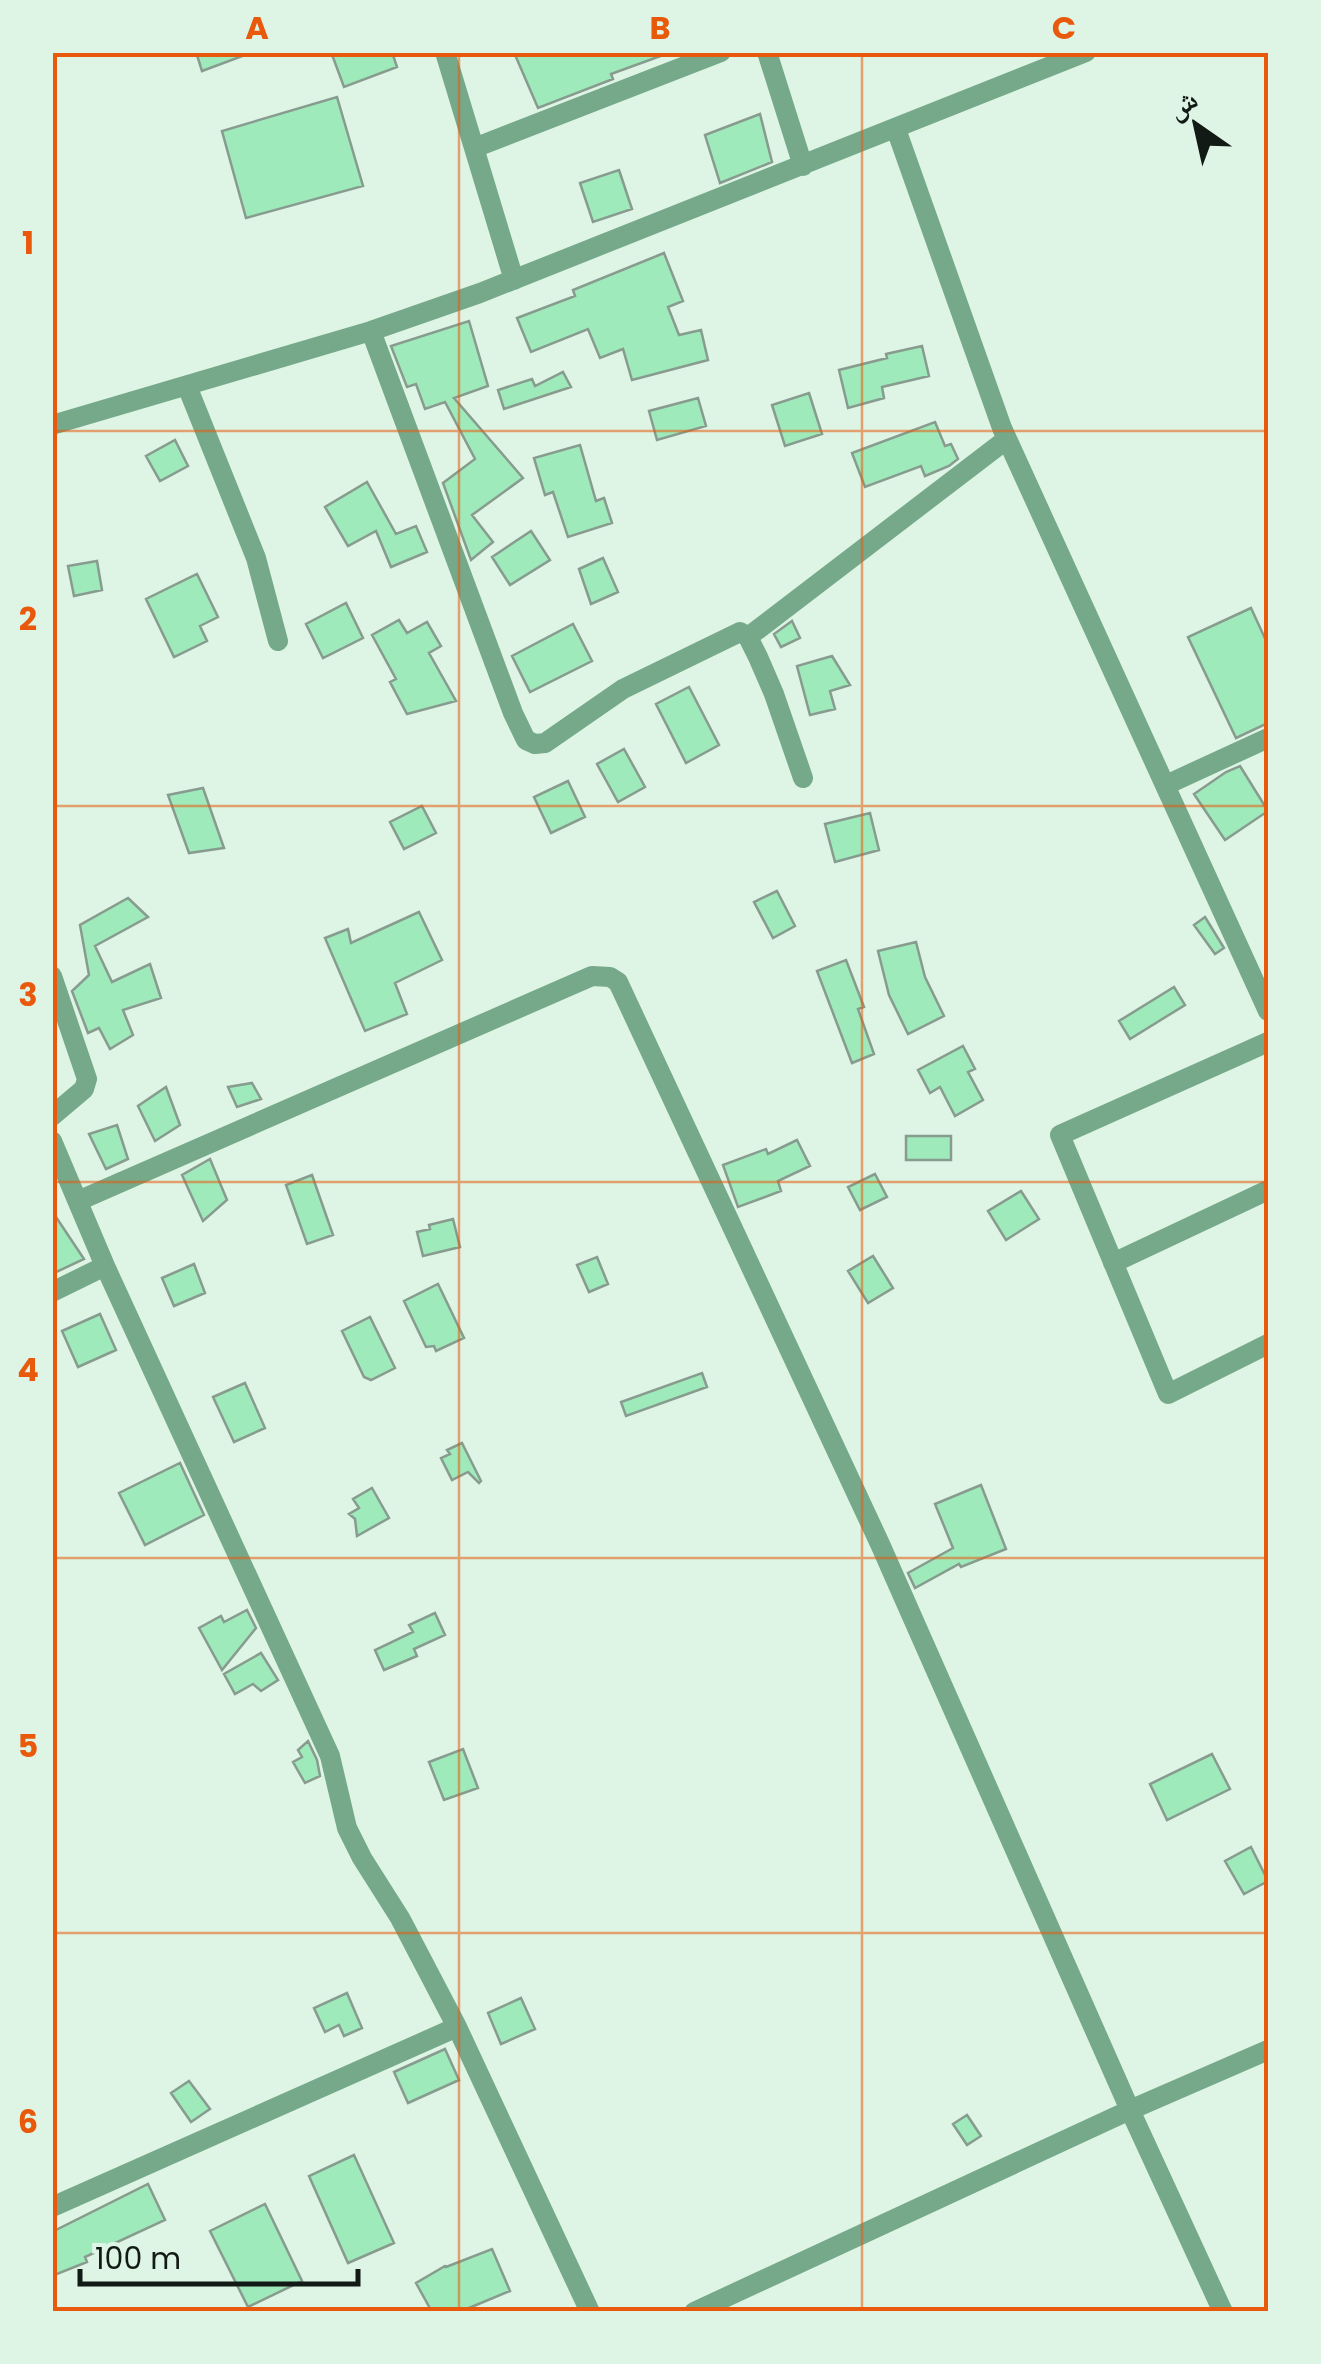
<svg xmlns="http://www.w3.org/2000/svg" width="1321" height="2364" font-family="Poppins,'Noto Naskh Arabic',sans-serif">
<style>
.building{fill:#9eeabb;stroke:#879c8e;stroke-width:2.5}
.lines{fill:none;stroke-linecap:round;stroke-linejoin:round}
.minor{stroke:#76a989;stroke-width:20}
.grid{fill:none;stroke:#e8590c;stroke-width:2.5;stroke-opacity:0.55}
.neatline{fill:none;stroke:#e8590c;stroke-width:4}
.grid-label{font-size:32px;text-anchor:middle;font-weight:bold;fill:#e8590c}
</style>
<rect width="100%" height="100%" fill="#def5e6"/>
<path class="building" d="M196 52H248V54L202 71Z
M331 52H392L397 67 344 87Z
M526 52H665L666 54 611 74 613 79 538 108 516 57Z
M337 97 363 186 246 218 222 131Z
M760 114 772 162 720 183 705 135Z
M619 170 632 209 593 222 580 183Z
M664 253 683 301 668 307 679 335 701 330 708 360 632 380 623 349 600 358 588 329 531 352 517 318 575 296 573 290Z
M469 321 488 386 454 398 523 478 472 515 493 542 471 560 443 483 475 459 445 402 425 409 416 384 407 387 391 346Z
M922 346 929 376 882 387 884 398 848 408 839 370 887 358 886 354Z
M563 372 571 387 504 409 498 390 532 379 535 386Z
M809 393 822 434 785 446 772 405Z
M698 398 706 426 657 440 649 411Z
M935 422 945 446 951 444 958 459 949 466 925 476 921 466 865 487 852 453Z
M175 440 188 466 160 481 146 456Z
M580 445 596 501 604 498 612 523 568 537 553 492 545 495 534 458Z
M367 482 396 534 416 526 427 552 391 567 376 531 348 546 325 507Z
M531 531 550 560 510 585 492 557Z
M603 558 618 592 591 604 579 569Z
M97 561 102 590 74 596 68 566Z
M197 574 218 617 200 626 207 641 174 657 146 599Z
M346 603 363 638 323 658 306 624Z
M1251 608 1268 645V723L1236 738 1188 637Z
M399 620 407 633 427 622 441 646 429 653 456 701 407 714 390 682 396 679 372 635Z
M792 621 800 638 781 647 774 634Z
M573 624 592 661 530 692 512 656Z
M832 656 850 685 830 691 835 709 810 715 797 666Z
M689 687 719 745 686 763 656 704Z
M624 749 645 787 618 802 597 764Z
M1240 766 1268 811 1225 840 1194 794 1226 772Z
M568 781 585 817 551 833 534 797Z
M203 788 224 848 189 853 168 795Z
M422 806 436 833 404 849 390 822Z
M870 813 879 850 835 862 825 824Z
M777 891 795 926 773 938 754 902Z
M128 898 148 917 95 946 112 982 150 964 161 998 123 1010 133 1035 110 1049 99 1028 88 1033 72 991 89 975 80 925Z
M419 912 442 960 395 983 407 1014 365 1031 325 938 348 929 351 943Z
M1205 917 1224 948 1215 954 1194 925Z
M916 942 925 977 944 1016 908 1034 889 995 878 951Z
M846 960 864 1007 858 1009 874 1054 852 1063 817 971Z
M1174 987 1185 1005 1130 1039 1119 1021Z
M963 1046 975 1069 968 1072 983 1100 955 1116 940 1087 930 1093 918 1070Z
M252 1083 261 1099 237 1107 228 1087Z
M166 1087 180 1125 155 1141 138 1106Z
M117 1125 128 1159 106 1169 89 1134Z
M906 1136H951V1160H906Z
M797 1140 810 1166 778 1181 781 1191 738 1207 723 1165 766 1149 768 1154Z
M210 1159 227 1200 203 1221 182 1175Z
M875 1174 887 1197 860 1210 848 1187Z
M312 1175 333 1235 307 1244 286 1185Z
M1021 1191 1039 1219 1006 1240 988 1211Z
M52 1211 84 1259 52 1274Z
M453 1219 460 1247 423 1256 417 1232 430 1229 429 1225Z
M873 1256 893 1288 868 1303 848 1271Z
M597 1257 608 1284 589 1292 577 1265Z
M194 1264 205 1293 174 1306 162 1278Z
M438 1284 464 1338 436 1351 434 1346 426 1347 404 1301Z
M100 1314 116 1350 78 1367 62 1331Z
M370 1317 395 1368 371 1380 364 1377 342 1331Z
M702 1373 707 1387 626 1416 621 1402Z
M245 1383 265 1428 234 1442 213 1397Z
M462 1443 481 1481 479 1483 468 1472 452 1480 441 1458 450 1454 447 1450Z
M180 1463 204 1515 145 1545 119 1493Z
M981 1485 1006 1549 961 1567 959 1564 915 1588 908 1573 953 1548 935 1504Z
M372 1488 389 1518 357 1536 355 1519 349 1514 359 1508 353 1499Z
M247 1610 256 1628 222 1670 199 1628 221 1616 224 1622Z
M435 1613 445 1635 414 1649 417 1656 384 1670 375 1650 413 1632 409 1625Z
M261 1653 278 1680 261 1691 253 1684 235 1694 224 1674Z
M308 1741 317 1760 320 1776 305 1783 293 1762 302 1757 298 1750Z
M463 1749 478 1788 444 1800 429 1762Z
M1212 1754 1230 1789 1167 1820 1150 1784Z
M1251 1847 1268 1881 1244 1894 1225 1861Z
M347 1993 362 2028 344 2036 339 2025 325 2032 314 2008Z
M521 1998 535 2029 501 2044 488 2013Z
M445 2049 459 2080 408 2103 394 2072Z
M189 2081 210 2109 191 2122 171 2093Z
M967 2115 981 2136 967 2145 953 2124Z
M354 2155 394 2243 348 2263 309 2176Z
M148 2184 165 2220 85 2257 87 2262 52 2276V2232Z
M265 2204 302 2281 248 2307 210 2231Z
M492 2249 510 2291 469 2308 471 2312H432L416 2283 445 2266 446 2267Z"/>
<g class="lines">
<path class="minor" d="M445 52 514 280
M767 52 803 166
M896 129 1002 428 1268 1011
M474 148 721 52
M371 331 513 713 526 740 535 744 545 743 623 689 740 632 748 637 758 657 774 694 803 778
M187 386 256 558 278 641
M52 425 371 331 480 293 1086 52
M748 637 1007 439
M1166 785 1268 738
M52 976 87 1079 84 1089 52 1116
M1268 1042 1060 1135 1168 1394 1268 1344
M52 1141 105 1266 330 1756 347 1828 362 1858 400 1918 457 2027 590 2312
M78 1201 592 976 610 977 618 982 880 1544 1130 2110 1223 2312
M1113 1263 1268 1190
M52 1292 105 1266
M52 2207 457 2027
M694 2312 1130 2110 1268 2050"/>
</g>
<path class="grid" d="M459 52V2312M862 52V2312M52 431H1268M52 806H1268M52 1182H1268M52 1558H1268M52 1933H1268"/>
<rect width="1321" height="2364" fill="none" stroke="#def5e6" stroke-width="110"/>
<g transform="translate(1196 125) rotate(326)" stroke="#def5e6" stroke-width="8" paint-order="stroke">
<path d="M0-8L18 38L0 25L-18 38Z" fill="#111a14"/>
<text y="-15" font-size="28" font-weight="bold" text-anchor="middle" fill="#111a14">ش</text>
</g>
<path d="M80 2269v15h278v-15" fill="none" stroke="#111a14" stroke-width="5"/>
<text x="95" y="2269" font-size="30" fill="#111a14" stroke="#def5e6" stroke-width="8" paint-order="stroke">100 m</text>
<rect x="55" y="55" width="1211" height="2254" class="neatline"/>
<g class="grid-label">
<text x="257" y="39">A</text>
<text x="660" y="39">B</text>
<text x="1064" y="39">C</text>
<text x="28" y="254">1</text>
<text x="28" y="630">2</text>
<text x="28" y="1006">3</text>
<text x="28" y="1381">4</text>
<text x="28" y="1757">5</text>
<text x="28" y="2133">6</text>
</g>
</svg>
